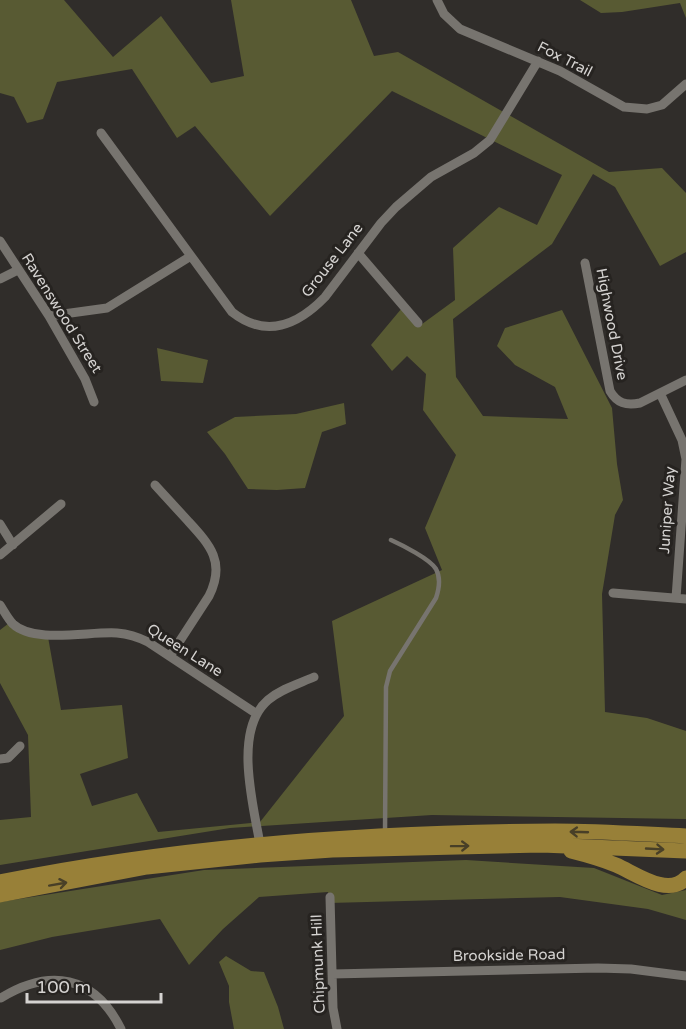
<svg xmlns="http://www.w3.org/2000/svg" width="686" height="1029" font-family="'Varela Round',sans-serif">
<style>
.green{fill:#585a33}
.lines{fill:none;stroke-linecap:round;stroke-linejoin:round}
.service{stroke:#77746f;stroke-width:4.5}
.minor{stroke:#77746f;stroke-width:9}
.trunk{stroke:#988038;stroke-width:15}
.oneway{stroke:#483f27}
.labels{text-anchor:middle;stroke-width:6;stroke-linejoin:round;paint-order:stroke}
.street-label{font-size:15px;fill:#d5d3d1;stroke:#262320}
</style>
<rect width="100%" height="100%" fill="#302d2a"/>
<path class="green" d="M0 0H64L113 57 161 16 211 83 244 76 231 0H351L374 56 398 52 609 172 662 168 686 193V252L660 266 615 187 593 174 552 244 453 319 456 377 483 416 568 419 555 387 515 365 497 346 505 328 562 310 612 408 617 464 623 500 615 515 602 594 605 712 647 718 686 731V819L432 815 230 828 0 865V820L31 817 28 735 0 683V630L13 620 27 633 48 637 61 710 122 705 128 758 80 774 92 806 137 793 158 832 260 822 344 716 332 621 442 570 425 528 456 455 423 410 426 374 407 356 392 371 371 345 402 308 418 327 455 300 453 248 499 207 537 225 562 175 392 91 270 216 195 126 177 138 132 69 57 82 43 119 27 123 14 97 0 93Z
M580 0H686V18L680 3 622 12 601 13Z
M157 348 208 360 203 383 161 381Z
M344 403 346 424 322 432 305 488 277 490 248 489 225 454 207 432 235 417 296 414Z
M466 860 594 868 662 895 686 890V920L648 909 560 897 329 903 328 892 259 897 223 929 189 965 160 919 52 937 0 950V902L204 870Z
M226 956 251 971 264 972 278 1007 284 1029H234L229 1002V986L219 962Z"/>
<g class="lines">
<path class="service" d="M385 833 386 687 390 671 436 598C439 589 441 578 436 569 430 559 402 545 391 540"/>
<path class="minor" d="M437 0 444 14 460 29 560 71 624 107 647 109 662 105 686 84
M101 133 232 312C266 339 298 325 325 297L381 223 396 207 431 177 474 153 490 140 538 61
M0 241 49 316 85 379 94 402
M358 253 418 323
M585 263 610 391C617 403 626 406 640 403L686 380
M0 279 18 270
M49 316 107 308 191 256
M660 393 682 440 686 459 676 598
M155 485C166 497 177 509 188 521 210 545 226 562 209 596L170 656
M0 524 13 545
M0 555 61 504
M613 593 686 599
M0 605C4 611 8 619 13 624 34 644 90 631 117 633 129 634 138 637 148 642L257 714
M0 759 8 758 20 746
M260 844C253 804 233 730 268 700 281 689 298 684 314 677
M330 897 333 1008 337 1029
M332 974 598 968 631 969 686 976
M1 998C50 968 94 975 121 1029"/>
<path class="trunk" d="M571 851C587 855 601 859 616 865 635 873 668 898 686 878
M0 882C183 845 368 832 555 831 598 831 642 834 686 836
M0 895 147 867 260 855 332 850 542 845 686 851"/>
</g>
<defs><path id="oneway-shaft" d="M-6 0H5M1.5-3L5.5 0L1.5 3" fill="none" stroke-width="1.6" stroke-linecap="round" stroke-linejoin="round" transform="scale(1.5)"/></defs>
<g class="oneway">
<use href="#oneway-shaft" transform="translate(579 832) rotate(-178)"/>
<use href="#oneway-shaft" transform="translate(460 846) rotate(-1)"/>
<use href="#oneway-shaft" transform="translate(655 849) rotate(3)"/>
<use href="#oneway-shaft" transform="translate(58 884) rotate(-10)"/>
</g>
<g class="labels">
<g class="street-label">
<text transform="translate(565 59) rotate(27)" y="5">Fox Trail</text>
<text transform="translate(332 260) rotate(-52)" y="5">Grouse Lane</text>
<text transform="translate(62 313) rotate(58)" y="5">Ravenswood Street</text>
<text transform="translate(612 324) rotate(79)" y="5">Highwood Drive</text>
<text transform="translate(667 510) rotate(-86)" y="5">Juniper Way</text>
<text transform="translate(185 650) rotate(32)" y="5">Queen Lane</text>
<text transform="translate(509 955) rotate(-1)" y="5">Brookside Road</text>
<text transform="translate(318 964) rotate(-92)" y="5">Chipmunk Hill</text>
</g>
</g>
<path d="M27 993v9h134v-9" fill="none" stroke="#d5d3d1" stroke-width="3"/>
<text x="36" y="993" font-size="18" fill="#d5d3d1" stroke="#262320" stroke-width="4.5" paint-order="stroke">100 m</text>
</svg>
